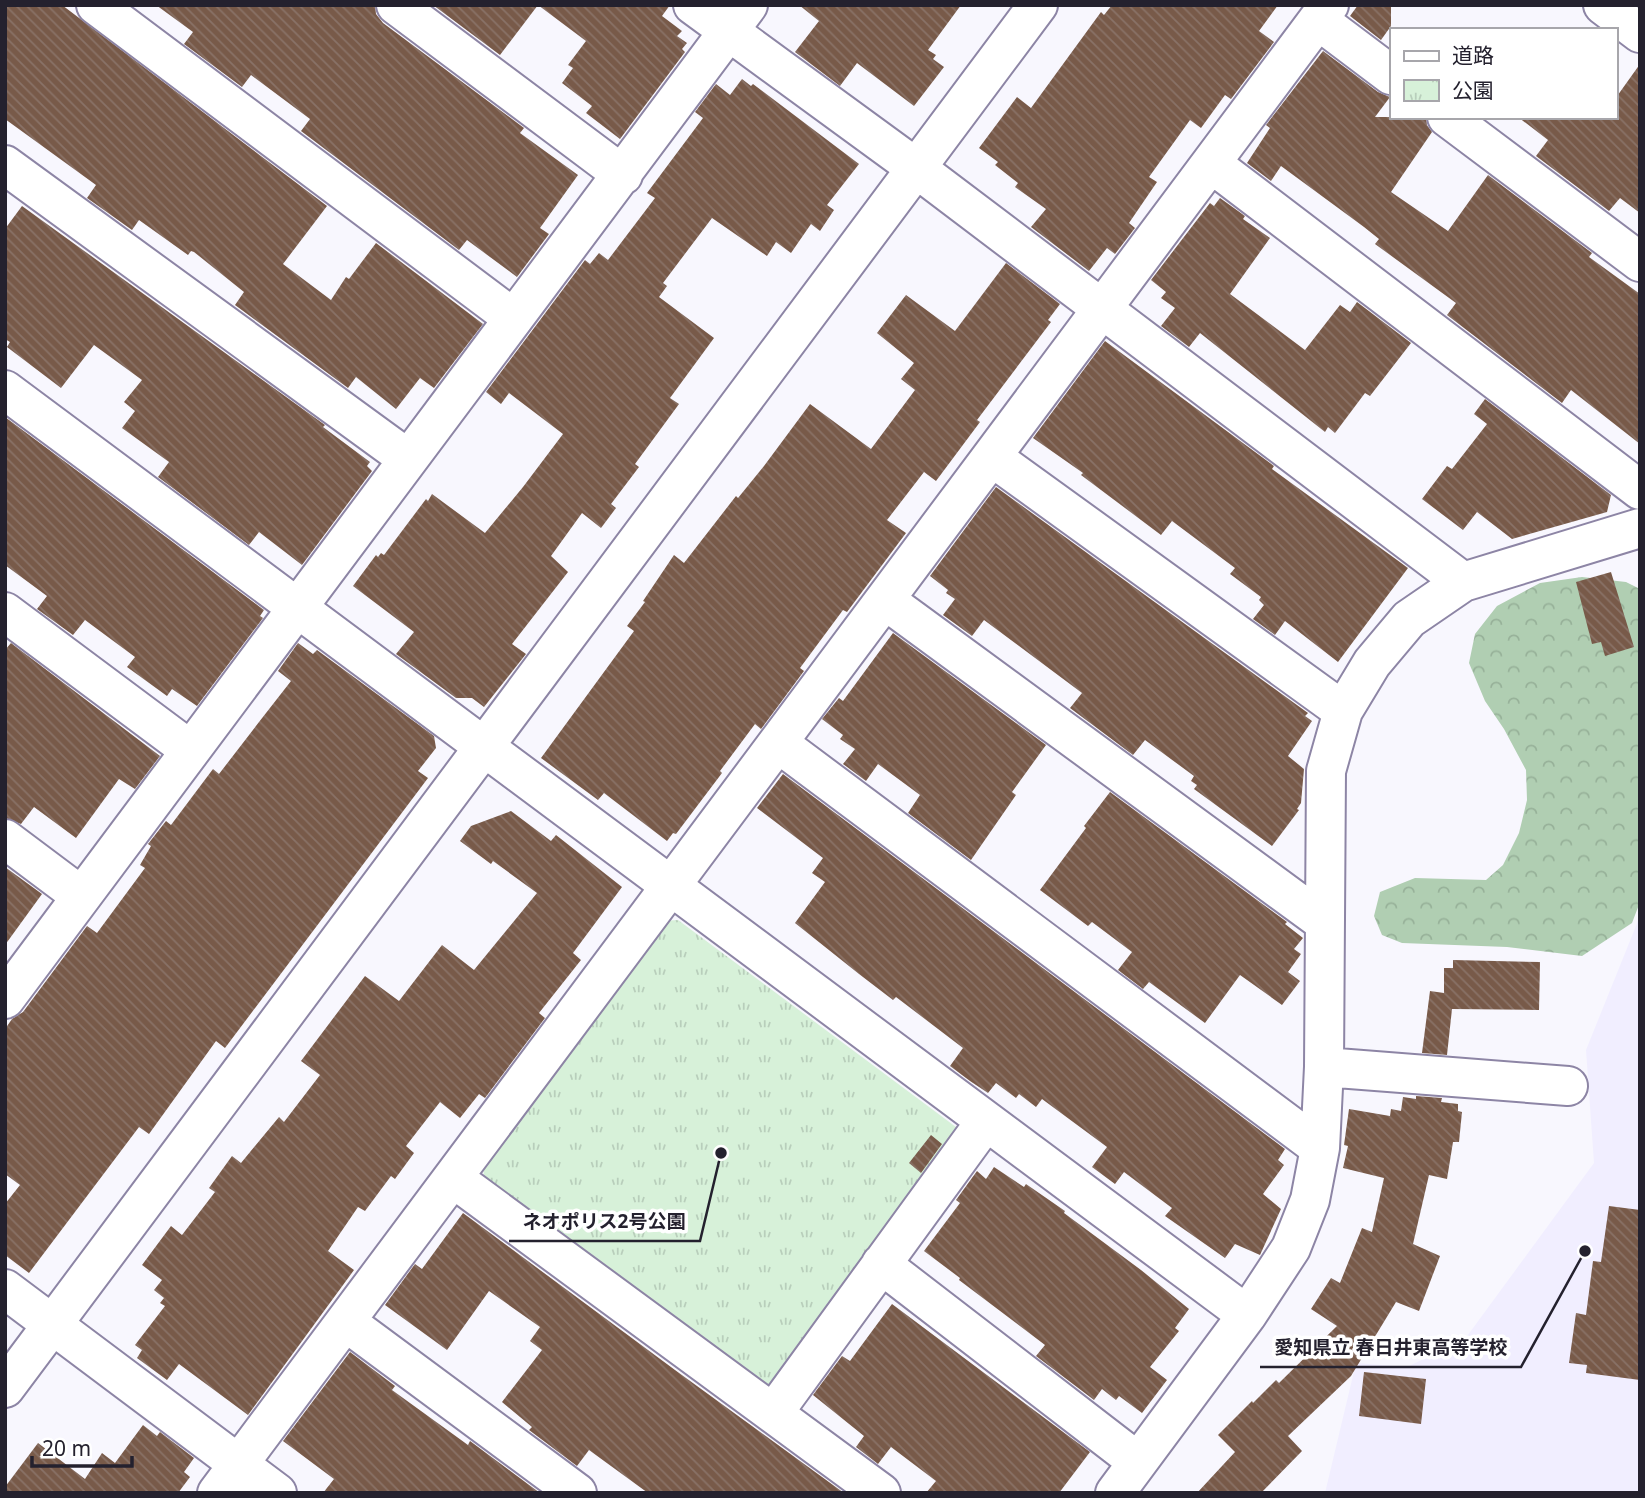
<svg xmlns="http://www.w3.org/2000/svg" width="1645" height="1498" font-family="'Noto Sans','Noto Sans JP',sans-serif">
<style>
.built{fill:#f1eeff}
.forest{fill:url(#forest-crowns)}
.park{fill:url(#park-tufts)}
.building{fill:url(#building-back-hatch)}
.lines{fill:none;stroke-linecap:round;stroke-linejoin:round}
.minor-casing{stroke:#8d85a5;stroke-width:42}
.minor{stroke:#fff;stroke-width:38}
.leader{fill:none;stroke:#24212e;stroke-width:2.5}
.callout-dot{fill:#24212e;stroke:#fff;stroke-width:2.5}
.callout-label{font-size:19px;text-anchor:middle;font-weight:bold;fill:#24212e;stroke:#fff;stroke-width:7;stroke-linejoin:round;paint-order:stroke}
</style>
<defs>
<pattern id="forest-crowns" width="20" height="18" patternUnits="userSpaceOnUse" patternTransform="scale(1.75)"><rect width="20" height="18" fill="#b0ceb2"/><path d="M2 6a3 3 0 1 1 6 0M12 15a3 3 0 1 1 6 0" fill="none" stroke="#97b199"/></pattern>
<pattern id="park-tufts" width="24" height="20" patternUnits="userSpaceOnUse" patternTransform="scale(1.75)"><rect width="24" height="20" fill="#d7f1d9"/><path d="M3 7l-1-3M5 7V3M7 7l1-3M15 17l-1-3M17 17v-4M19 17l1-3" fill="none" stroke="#b8cebb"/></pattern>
<pattern id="building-back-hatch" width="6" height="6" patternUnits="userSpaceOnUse" patternTransform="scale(1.75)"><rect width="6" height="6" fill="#785a49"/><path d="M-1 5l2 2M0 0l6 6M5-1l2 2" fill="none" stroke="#897267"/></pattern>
</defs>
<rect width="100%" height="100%" fill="#f8f7fe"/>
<path class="built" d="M1640 916V1493H1325L1356 1363 1407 1367 1465 1339 1594 1163 1586 1050Z"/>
<path class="forest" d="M1582 577 1626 582 1640 589V902L1632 923 1582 956 1507 947 1402 943 1382 935 1374 916 1380 892 1415 878 1486 880 1503 865 1519 833 1527 800 1526 770 1504 729 1485 701 1469 663 1475 634 1497 606 1540 583Z"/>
<path class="park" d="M678 920 956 1127 958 1143 778 1385 762 1387 484 1179 483 1162 663 921Z"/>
<path class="building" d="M5 5H62L327 206 283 264 331 300 346 277 349 279 376 243 483 324 434 388 420 378 396 409 356 377 348 388 235 305 244 292 194 252 191 251 188 255 139 220 132 230 87 198 96 185 5 119Z
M156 5H375L376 14 383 23 524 128 520 133 578 175 540 228 549 234 517 277 467 240 459 250 301 131 310 119 251 75 242 87 184 44 193 32Z
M433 5H538L500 55Z
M538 5H670L662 16 682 31 677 36 687 43 682 49 685 52 620 139 586 113 592 106 562 83 573 68 568 65 586 41Z
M799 5H961L928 50 936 55 933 59 944 67 914 106 857 63 840 86 795 52 819 21Z
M1112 5H1278L1259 31 1274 42 1231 99 1225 95 1201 128 1190 120 1149 177 1157 182 1129 223 1135 228 1115 254 1107 248 1089 271 1031 227 1046 209 1015 187 1018 183 995 165 998 162 979 148 1017 97 1031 108 1101 12 1104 15Z
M1358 5H1391V26L1381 40 1350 16Z
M1323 51 1378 92 1390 97 1375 117H1426L1427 125 1432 132 1391 192 1448 231 1488 175 1592 253 1589 257 1640 294V444L1571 390 1562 403 1447 315 1456 303 1375 244 1379 239 1364 227 1281 166 1271 181 1247 163 1270 128 1266 125Z
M1640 64V213L1620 198 1609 211 1536 156 1548 140 1518 117H1615V99Z
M742 79 751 86 753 84 859 164 827 205 834 210 820 231 811 224 791 253 776 242 767 256 712 218 663 283 667 286 659 297 714 338 670 398 679 404 635 464 639 467 611 504 616 508 601 528 582 513 551 556 568 572 512 644 526 654 484 707 472 698H456L396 654 414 632 353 586 376 555 378 557 381 553 384 555 426 499 428 501 432 494 485 533 523 487 563 434 509 393 501 404 486 392 585 260 590 264 599 253 608 260 655 198 647 193 703 118 695 112 716 84 730 95Z
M1220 198 1245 216 1243 219 1270 238 1230 294 1305 350 1340 305 1350 312 1357 302 1411 343 1370 396 1365 393 1335 433 1328 427 1325 432 1200 333 1189 347 1161 326 1175 308 1161 298 1166 292 1151 280 1210 203 1214 206Z
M22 206 325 425 323 427 370 462 367 466 372 471 302 565 259 532 249 545 158 477 169 462 122 428 135 411 124 402 142 380 94 345 61 388 7 347 10 342 5 339V229Z
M1006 263 1060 304 1048 320 1051 322 977 420 980 422 936 481 924 472 887 520 906 533 847 612 843 610 800 668 804 671 761 729 755 724 720 771 722 773 676 834 673 833 667 841 604 793 598 800 541 758 634 631 627 626 645 602 643 601 674 555 684 563 736 496 738 498 764 466 810 404 871 449 915 390 901 379 914 363 877 333 906 295 955 331Z
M1105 341 1274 466 1272 469 1408 568 1338 662 1285 621 1275 635 1253 619 1264 605 1259 600 1261 597 1230 574 1235 568 1172 521 1161 535 1081 475 1083 473 1033 438Z
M1485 399 1611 495 1607 512 1512 539 1477 512 1463 530 1422 499 1447 466 1452 469 1487 424 1474 414Z
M5 417 264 610 260 616 263 618 197 706 172 689 167 696 127 667 135 657 85 620 73 635 37 609 47 596 5 565Z
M996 487 1308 713 1305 716 1312 721 1288 756 1304 769 1301 803 1297 809 1299 810 1272 846 1194 789 1197 785 1191 781 1194 776 1145 740 1133 755 1070 708 1082 693 984 620 972 636 943 615 955 599 946 593 948 590 930 576Z
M1611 572 1634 647 1605 656 1601 642 1592 644 1576 582Z
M893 633 1046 745 1012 792 1016 795 971 860 908 813 920 795 878 764 866 781 843 764 855 749 840 739 843 735 822 719 839 698 843 701Z
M11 643 160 756 135 789 119 779 76 838 34 807 21 824 5 818V650Z
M298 643 313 654 317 650 434 736 436 748 418 771 428 778 225 1048 216 1041 149 1134 139 1127 29 1273 5 1255V1204L20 1185 5 1174V1029L12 1019 23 1012 87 926 97 933 145 868 140 865 151 846 148 844 166 821 171 825 213 769 219 774 259 722 291 681 278 671Z
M783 774 1285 1149 1278 1160 1284 1165 1263 1194 1281 1209 1260 1255 1235 1244 1225 1258 1165 1216 1172 1208 1124 1172 1115 1184 1092 1167 1107 1147 1042 1099 1036 1107 1019 1094 1016 1098 996 1083 988 1093 970 1081 950 1066 963 1048 896 997 893 1000 859 974 795 923 825 882 812 873 823 858 757 808Z
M1110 792 1287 922 1285 924 1303 938 1294 949 1301 954 1288 972 1300 981 1282 1005 1240 975 1205 1023 1149 982 1143 989 1118 970 1132 952 1092 922 1088 926 1040 890 1086 828 1084 826Z
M511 811 551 841 556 835 622 887 573 953 581 960 539 1013 545 1018 485 1098 479 1094 460 1118 440 1102 406 1146 414 1153 395 1179 391 1176 365 1211 358 1207 328 1251 354 1270 248 1415 179 1364 167 1380 137 1358 142 1350 135 1345 165 1306 160 1303 164 1298 154 1290 162 1280 142 1265 171 1226 182 1235 215 1192 209 1188 232 1156 241 1163 279 1117 284 1122 320 1075 301 1061 365 976 399 1001 442 945 474 970 537 893 493 861 491 864 460 841 471 826Z
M5 867 42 894 5 945Z
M1453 960 1540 962 1539 1010 1452 1009 1447 1055 1422 1053 1430 991 1444 993V968H1453Z
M1416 1096 1442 1098 1441 1102 1458 1104V1111L1462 1112 1459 1142H1453L1447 1179 1429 1175 1413 1244 1440 1256 1419 1311 1396 1302 1351 1376 1288 1436 1302 1451 1261 1493H1197L1235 1452 1218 1435 1252 1401 1253 1403 1276 1380 1279 1383 1337 1326 1311 1309 1331 1278 1340 1283 1362 1228 1372 1232 1384 1178 1343 1168 1348 1146 1344 1145 1349 1109 1390 1116 1391 1109 1401 1111 1403 1097 1416 1099Z
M931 1135 942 1144 921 1173 909 1163Z
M994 1167 1024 1187 1026 1184 1065 1211 1064 1213 1141 1270 1189 1309 1175 1328 1179 1331 1150 1367 1167 1380 1142 1413 1119 1396 1116 1400 1102 1389 1094 1400 1036 1356 1045 1345 959 1280 960 1278 924 1251 960 1203 956 1200 977 1171 986 1179Z
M1609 1206 1640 1210V1380L1586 1373 1587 1365 1569 1363 1576 1313 1586 1315 1593 1261 1601 1262Z
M463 1213 675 1370 844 1493H648L589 1450 577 1466 529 1430 532 1427 502 1402 542 1350 530 1341 540 1327 489 1291 447 1350 385 1305 415 1264 422 1269Z
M892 1304 1090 1452 1059 1493H926L936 1481 891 1447 878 1464 856 1447 864 1436 813 1395 842 1356 850 1361Z
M350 1352 395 1386 392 1390 468 1445 470 1441 540 1493H323L334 1479 283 1441Z
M1364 1372 1426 1379 1421 1424 1359 1416Z
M143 1425 157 1436 160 1432 194 1458 184 1472 190 1477 178 1493H5V1487L38 1443 85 1479 102 1453 115 1463Z"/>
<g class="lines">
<g class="minor-casing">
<path id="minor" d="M96 5 513 318
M396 5 623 175
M693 5 916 168 1463 582
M1603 5 1640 33
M1318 20 1391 75
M1447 117 1640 262
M1212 164 1640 490
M5 165 408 459
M5 390 1247 1315
M992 457 1343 711
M885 600 1324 922
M5 612 190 750
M778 743 1320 1148
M5 839 81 896
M5 999 748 5
M1324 1067 1568 1086
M453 1178 881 1493
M881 1264 1138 1462
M5 1289 277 1493
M346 1322 577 1493
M5 1388 1038 5
M774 1412 986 1121
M217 1493 1329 5
M1115 1493 1247 1315 1291 1248 1310 1200 1320 1148 1324 1067 1326 771 1343 711 1372 663 1409 619 1463 582 1640 528"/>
</g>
<use href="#minor" class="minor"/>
</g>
<path class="leader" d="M721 1153L700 1241H509M1585 1251L1521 1367H1260"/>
<g class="callout-dot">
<circle cx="721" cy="1153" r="7"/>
<circle cx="1585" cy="1251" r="7"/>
</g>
<g class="callout-label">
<text x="604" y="1228">ネオポリス2号公園</text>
<text x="1391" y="1354">愛知県立 春日井東高等学校</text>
</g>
<rect width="1645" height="1498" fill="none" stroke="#24212e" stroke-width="14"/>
<rect x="1390" y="28" width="228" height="91" fill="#ffffff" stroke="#a7a6ab" stroke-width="2"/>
<rect x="1404" y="51" width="35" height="10" fill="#ffffff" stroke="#a7a6ab" stroke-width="2"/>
<text x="1452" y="63" font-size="21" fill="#24212e">道路</text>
<rect x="1404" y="80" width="35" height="21" fill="url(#park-tufts)" stroke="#a7a6ab" stroke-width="2"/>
<text x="1452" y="98" font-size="21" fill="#24212e">公園</text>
<path d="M32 1456v10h100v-10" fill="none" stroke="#24212e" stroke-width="3.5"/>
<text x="42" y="1456" font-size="21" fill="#24212e" stroke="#ffffff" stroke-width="5" paint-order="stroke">20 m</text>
</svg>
